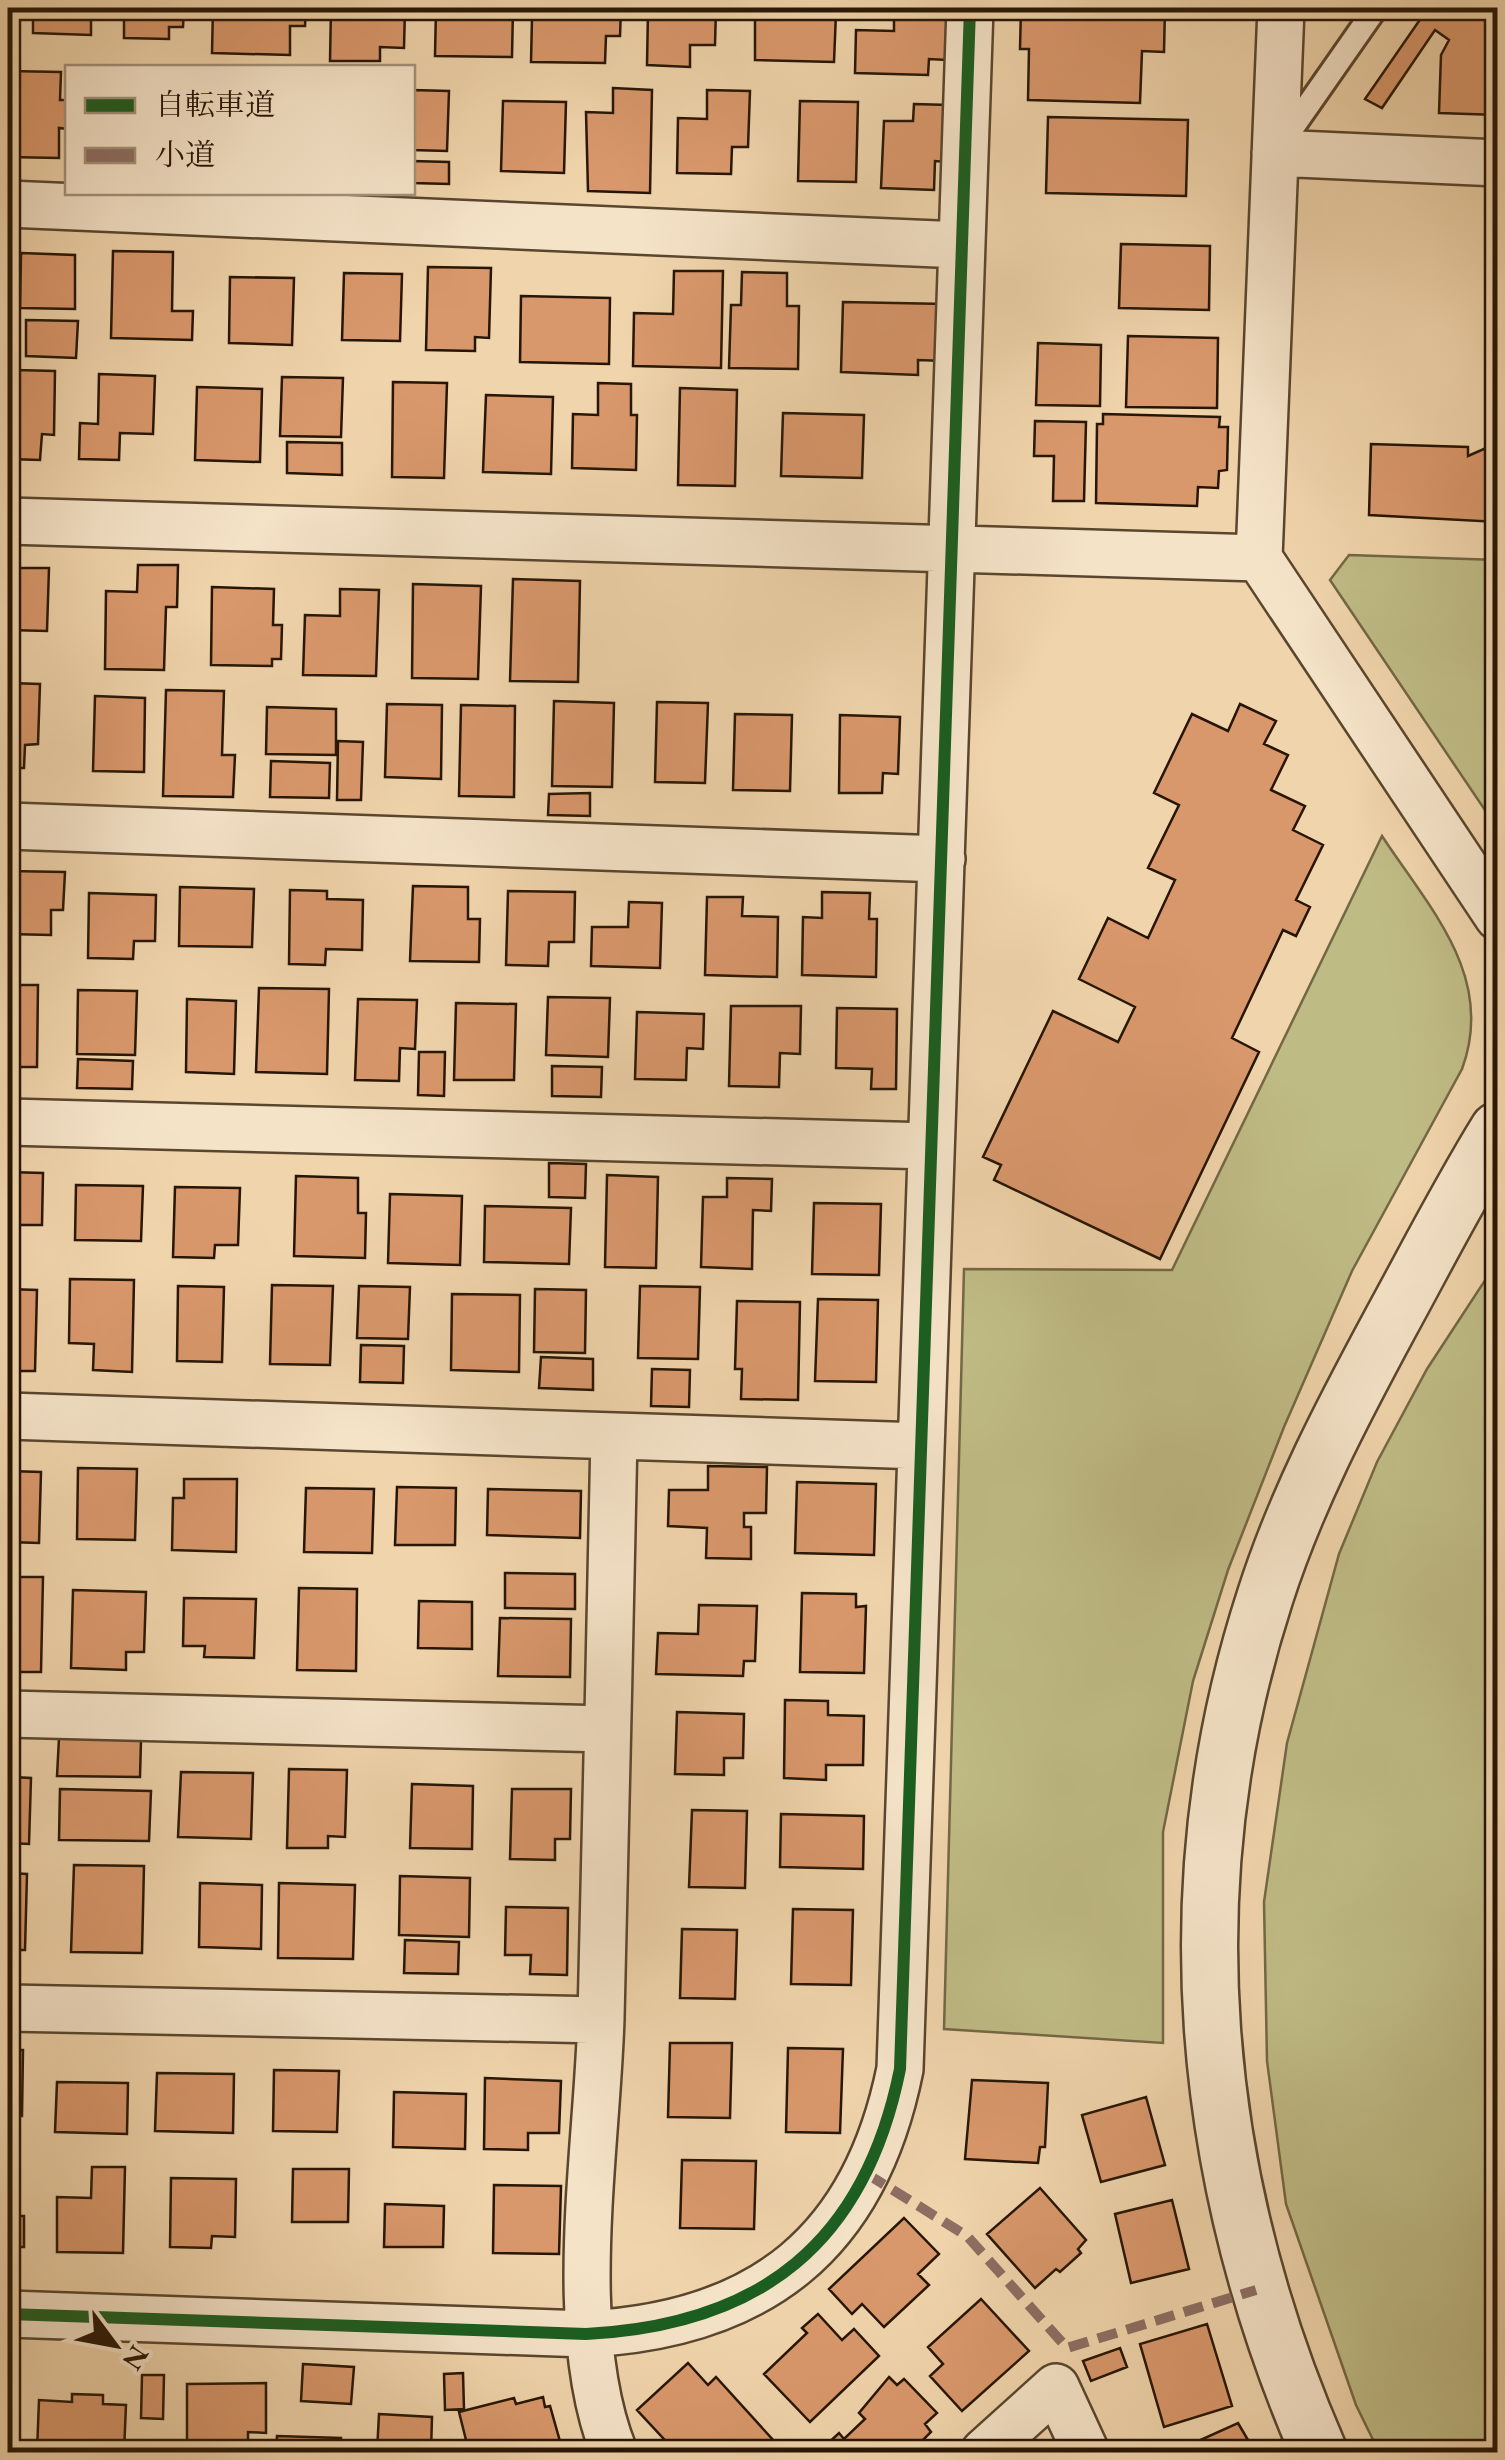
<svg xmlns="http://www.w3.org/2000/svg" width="1505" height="2460" font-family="'EB Garamond','Noto Serif JP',serif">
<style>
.green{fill:#bfbb85;stroke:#736845;stroke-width:2.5}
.building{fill:#d9986c;stroke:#271605;stroke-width:2.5}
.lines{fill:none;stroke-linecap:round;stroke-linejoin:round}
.service-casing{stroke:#59462e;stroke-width:28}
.minor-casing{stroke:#59462e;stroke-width:50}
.tertiary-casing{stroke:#59462e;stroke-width:60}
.service{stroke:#f5e3c8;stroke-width:22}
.minor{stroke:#f5e3c8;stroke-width:45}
.tertiary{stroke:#f5e3c8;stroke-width:55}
.quiet{stroke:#8d6e63;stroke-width:10;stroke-dasharray:20 10;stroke-linecap:butt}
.cycleway-casing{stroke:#f5e3c8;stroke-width:19}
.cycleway{stroke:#1b5e20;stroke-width:12}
</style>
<rect width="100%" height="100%" fill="#f0d4ab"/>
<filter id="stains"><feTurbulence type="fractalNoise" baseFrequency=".002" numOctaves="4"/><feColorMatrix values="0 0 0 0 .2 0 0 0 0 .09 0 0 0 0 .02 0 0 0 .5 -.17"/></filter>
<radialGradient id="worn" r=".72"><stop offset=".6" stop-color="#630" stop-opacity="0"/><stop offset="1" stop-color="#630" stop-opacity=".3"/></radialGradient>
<path class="green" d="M1349 555 1497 560V828L1330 580Z
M1382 836C1430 909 1496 977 1462 1069L1352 1271 1284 1427 1228 1570 1193 1681 1163 1832V2043L944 2029 964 1269 1172 1270Z
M1497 1262V2452H1379L1356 2405 1286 2204 1267 2061 1264 1902 1287 1743 1339 1554 1377 1462 1427 1369Z"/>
<path class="building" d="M33 8H91V35L33 33Z
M124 8H184L183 27H169V39L124 38Z
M213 8H306L305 26H290V55L212 53Z
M331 8H405L404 48 380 47V61H330Z
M436 8H513L512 57 435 56Z
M563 8H621L620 36H606L605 63 531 62 532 18H563Z
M672 8H716L715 45H690V67L647 65 648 11 672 12Z
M1021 8H1165L1164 52 1142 51 1140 103 1028 100 1029 49H1020Z
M1428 8H1498V115L1439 113 1441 55 1449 40 1435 30 1382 108 1365 99Z
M755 11 836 13 834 62 755 60Z
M894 15 947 16V60L929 59 928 75 855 73 856 30 894 31Z
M8 71 61 72 60 100H68V129L59 128V158L8 157Z
M613 88 652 90 650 193 588 191 586 112 613 113Z
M412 90 449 91 447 151 412 150Z
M707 90 750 91 748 147H732L731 174 677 173 678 118 707 119Z
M503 101 566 102 564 173 501 171Z
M800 101 858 102 856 182 798 181Z
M914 104 949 105 947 162 935 161 934 190 881 188 884 121H913Z
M1048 117 1188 120 1186 196 1046 193Z
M412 161 449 162V184L412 183Z
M1121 244 1210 246 1209 310 1119 308Z
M113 251 173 252 172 311H193L192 340 111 338Z
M21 253 75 255V309L20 308Z
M428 267 491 268 489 338 475 337V351L426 350Z
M674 271H723L721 368 633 366 634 313 673 314Z
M742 272 787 273V306H799L798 369 729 368 731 305H741Z
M344 273 402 274 400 341 342 340Z
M230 277 294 278 292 345 229 343Z
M521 296 610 298 609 364 520 362Z
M843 302 946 304 945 361 918 360V375L841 372Z
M26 320 78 321 76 358 26 356Z
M1128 336 1218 338 1217 408 1126 407Z
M1038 343 1101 345 1100 406 1036 405Z
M15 370 55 371 54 435 42 434 40 460 8 459V391H15Z
M99 374 155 376 153 434 120 433 119 460 79 459 80 423 98 424Z
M282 377 343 378 341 437 280 436Z
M393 382 447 383 444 478 392 477Z
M598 383 631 384V415H637L636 470 572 468 573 414 598 415Z
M197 387 262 389 260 462 195 460Z
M680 388 737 390 735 486 678 485Z
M486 395 553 397 551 474 483 472Z
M783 413 864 415 862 478 781 476Z
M1103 414 1220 417 1219 427H1228L1227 470 1219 471 1218 488 1198 487 1197 506 1096 503 1097 424H1103Z
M1035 421 1086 422 1084 501H1053L1054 456H1034Z
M1498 434V522L1369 515 1371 444 1468 447V456L1484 449Z
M287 442 342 443V475L287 473Z
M138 565H178L177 607H166L164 670 105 669 106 591 137 592Z
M8 568H49L47 631 8 630Z
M513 579 580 581 578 682 510 681Z
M413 584 481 586 478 679 412 678Z
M212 587 274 589 273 625H282L281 659H272V666L211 665Z
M340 589 379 590 376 676 303 675 305 615 340 616Z
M8 683 40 684 38 744 25 745 24 768H8Z
M166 690 224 691 222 755H235L233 797 163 796Z
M95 696 145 698 144 772 93 771Z
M554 701 614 703 612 787 552 786Z
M657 702 708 703 705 783 655 782Z
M387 704 442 705 441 779 385 777Z
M1240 704 1276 721 1264 744 1288 755 1271 790 1305 806 1293 830 1323 845 1296 900 1310 907 1296 936 1283 930 1232 1038 1259 1052 1160 1259 994 1180 1001 1165 983 1157 1053 1011 1118 1042 1135 1007 1079 979 1108 918 1148 938 1175 880 1148 868 1179 805 1154 793 1192 714 1228 731Z
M461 705 515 706 514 797 459 796Z
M267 707 336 709V755L266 754Z
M735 714 792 715 790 791 733 790Z
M840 715 900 717 898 774 883 773 882 793H839Z
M338 741 363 742 361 800H337Z
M271 761 330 763 329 798 270 797Z
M590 793V816L548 815 549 794Z
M8 871 65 872 63 910H51V935L8 934Z
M413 886 468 887V919H480L479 962 410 961Z
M180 887 254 889 252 947 179 946Z
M290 890 327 891V899L363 900 362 950 326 949 325 965 289 964Z
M508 891 575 892 574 942H549L548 966 506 965Z
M822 892 870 893 869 919H877L876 977 802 975 803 917 822 918Z
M89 893 156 895 155 941H134L133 959 88 958Z
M707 897H743L742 916 778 917 777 977 705 975Z
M629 902 662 903 660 968 591 966 592 927H628Z
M8 985H38L37 1067H8Z
M259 988 329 989 327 1074 256 1072Z
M78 990 137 991 135 1055 77 1054Z
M548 997 610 998 608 1057 546 1055Z
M187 999 236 1001 234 1074 186 1072Z
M358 999 417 1000 415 1049 400 1048 399 1081 355 1080Z
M456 1003 516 1004 514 1080H454Z
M731 1006H801L800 1054 780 1053 779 1087 729 1086Z
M837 1008 897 1009 896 1089H871L872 1069 836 1068Z
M637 1012 704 1014 703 1049 687 1048 686 1080 635 1079Z
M419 1052H445L444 1096 418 1095Z
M78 1059 133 1061 132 1089 77 1088Z
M552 1066 602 1067 601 1097 552 1096Z
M549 1163 586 1164 585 1198 549 1197Z
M8 1172 43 1173 42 1225H10V1240Z
M607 1175 658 1177 656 1268 605 1267Z
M296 1176 358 1178V1213H366L365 1258 294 1256Z
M727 1178 772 1179 771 1211 753 1210 752 1269 701 1267 703 1197H727Z
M76 1185 143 1186 141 1241 75 1240Z
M175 1187 240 1188 238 1245H215L214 1258 173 1257Z
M390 1194 462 1196 460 1265 388 1263Z
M814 1203 881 1204 879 1275 812 1274Z
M485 1206 571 1208 569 1264 484 1262Z
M70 1279 134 1280 132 1372 93 1370 94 1344 69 1343Z
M272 1285 333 1286 330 1365 270 1364Z
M178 1286 224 1287 222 1362 177 1361Z
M359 1286 410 1287 408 1339 357 1338Z
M640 1286 700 1287 698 1359 638 1358Z
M8 1289 37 1290 35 1371H8Z
M535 1289 586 1290 585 1353 534 1352Z
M452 1294 520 1295 519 1372 451 1370Z
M818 1299 878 1300 876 1382 815 1381Z
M737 1301 800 1302 798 1400 741 1399 742 1369H735Z
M361 1345 404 1346 403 1383 360 1382Z
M541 1357 593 1359V1390L539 1388Z
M652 1369 690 1370 689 1407 651 1406Z
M708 1466 767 1467 766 1513H744V1527H751V1559L706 1558 707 1528 668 1526 669 1490H708Z
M78 1468 137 1469 135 1540 77 1539Z
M8 1471 41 1472 39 1543 8 1542Z
M184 1479H237L236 1552 172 1550 173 1498H184Z
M797 1482 876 1484 874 1555 795 1553Z
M397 1487 456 1488 455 1545H395Z
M306 1488 374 1489 372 1553 304 1552Z
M488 1489 581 1491 580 1538 487 1535Z
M505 1573 575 1574V1609L505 1608Z
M8 1577H43L41 1672H8Z
M299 1588 357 1589 356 1671 297 1670Z
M73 1590 146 1592 144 1652H126V1670L71 1668Z
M802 1593 856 1594V1607L866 1606 864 1673 800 1672Z
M184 1598 256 1599 254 1658 204 1657 205 1646H183Z
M419 1601 472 1602V1649L418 1648Z
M699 1605 757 1606 755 1661H744L743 1676 656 1674 658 1633 698 1634Z
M500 1618 571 1619 570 1677 498 1676Z
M785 1700 828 1701V1715L864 1716 863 1765H826V1780L784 1778Z
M677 1712 744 1714 743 1758H724V1775L675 1774Z
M59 1738 141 1740 140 1777 57 1776Z
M8 1747H12V1777L31 1778 29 1844 8 1843Z
M289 1769 347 1770 345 1837 328 1836V1848H287Z
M181 1772 253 1773 251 1839 178 1837Z
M412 1784 473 1786 472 1849 410 1848Z
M60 1789 151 1791 149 1841 59 1840Z
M512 1789H571L570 1839H555V1860L510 1859Z
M692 1810 747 1811 745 1888 689 1887Z
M781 1814 864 1816 863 1869 780 1867Z
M74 1865 144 1866 142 1953 71 1952Z
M8 1873 27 1874 25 1950H8Z
M400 1876 470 1878 469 1937 399 1935Z
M200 1883 262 1885 261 1949 199 1947Z
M279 1883 355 1885 353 1959 278 1958Z
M506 1907 568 1908 567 1975 530 1974 531 1955H505Z
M793 1909 853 1910 851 1985 791 1984Z
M682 1929 737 1930 735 1999 680 1998Z
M405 1940 459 1942 458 1974 404 1973Z
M670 2043H732L730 2118 668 2117Z
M788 2048 843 2049 840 2133 786 2132Z
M8 2050H23L22 2116H8Z
M274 2070 339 2071 337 2132 273 2131Z
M157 2073 234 2074 233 2133 155 2131Z
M485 2078 561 2081 559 2133H528V2150L484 2149Z
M972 2080 1048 2083 1045 2147H1040L1038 2163 965 2159Z
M57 2082 128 2083 127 2134 55 2132Z
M394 2092 466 2094 465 2149 393 2147Z
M1146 2097 1165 2165 1101 2182 1082 2115Z
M8 2153 14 2154 13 2216H24V2247H8Z
M682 2160 756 2161 754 2229 680 2228Z
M92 2167H125L123 2253 57 2252V2197L91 2198Z
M293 2169H349L348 2222H292Z
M171 2178 236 2179 235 2237 212 2236 211 2248 170 2247Z
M494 2185 561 2186 559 2254 493 2253Z
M1040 2188 1086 2240 1078 2249 1081 2253 1060 2272 1056 2269 1035 2288 987 2234Z
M1172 2200 1189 2269 1131 2283 1115 2214Z
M385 2204 444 2206 443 2247H384Z
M904 2218 939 2254 918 2274 929 2285 884 2327 862 2304 852 2314 829 2289Z
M981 2299 1029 2351 962 2411 930 2376 943 2364 928 2347Z
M818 2314 842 2340 854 2329 879 2356 810 2422 764 2374 807 2333 802 2328Z
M1207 2324 1232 2406 1164 2427 1140 2344Z
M1120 2348 1127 2367 1091 2381 1083 2361Z
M688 2363 708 2385 716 2377 774 2441 762 2452H676L637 2410Z
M303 2364 354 2367 351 2404 301 2401Z
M463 2373 464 2409 445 2410 444 2374Z
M142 2375H164L163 2419 141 2418Z
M889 2377 897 2385 904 2379 937 2413 925 2424 931 2432 911 2452H830L824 2447 839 2433 844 2439 865 2419 859 2413Z
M266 2383V2433L248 2432V2451L187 2452V2384Z
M72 2394 103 2395V2404L126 2405 124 2452H37L39 2400 72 2402Z
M543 2397 545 2407 550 2406 563 2452H469L459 2412 514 2398 516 2404Z
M379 2414 432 2417 431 2452H377Z
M1238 2423 1255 2452H1177L1176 2451Z
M277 2436 341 2438V2452H276Z"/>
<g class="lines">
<g class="service-casing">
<path id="service" d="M1281 144 1376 8"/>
</g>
<g class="minor-casing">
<path id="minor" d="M1281 8 1259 558 1498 917
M1275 153 1498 163
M8 204 961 245
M8 521 1259 558
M8 826 942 859
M8 1122 931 1146
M8 1416 921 1446
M614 1436C609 1630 607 1824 601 2018 597 2151 565 2330 614 2452
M8 1714 607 1729
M8 2008 601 2020
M8 2314 586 2334C761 2325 865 2243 900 2069L970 8
M984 2452 1056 2387 1086 2452"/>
</g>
<g class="tertiary-casing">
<path id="tertiary" d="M1319 2452C1200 2179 1172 1883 1265 1597 1296 1500 1343 1411 1391 1322 1426 1258 1459 1193 1498 1130"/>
</g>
<use href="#service" class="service"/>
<use href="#minor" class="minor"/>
<use href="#tertiary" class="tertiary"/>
<path class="quiet" d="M867 2174 967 2236 1067 2348 1256 2290"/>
<g class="cycleway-casing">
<path id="cycleway" d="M8 2314 586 2334C761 2325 865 2243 900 2069L970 8"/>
</g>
<use href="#cycleway" class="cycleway"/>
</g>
<rect width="1505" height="2460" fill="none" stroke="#f0d4ab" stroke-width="40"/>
<rect x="10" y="10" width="1485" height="2440" fill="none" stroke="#271605" stroke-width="5"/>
<rect x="20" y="20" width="1465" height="2420" fill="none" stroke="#271605" stroke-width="2.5"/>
<rect x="65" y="65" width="350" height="130" fill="#f5e3c8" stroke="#a3917a" stroke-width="2.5"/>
<rect x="85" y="98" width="50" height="15" fill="#1b5e20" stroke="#a3917a" stroke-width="2.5"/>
<text x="155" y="115" font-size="30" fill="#271605">自転車道</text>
<rect x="85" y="148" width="50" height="15" fill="#8d6e63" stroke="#a3917a" stroke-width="2.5"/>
<text x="155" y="165" font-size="30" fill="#271605">小道</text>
<g transform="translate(115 2345) rotate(122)" stroke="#f5e3c8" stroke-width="8" paint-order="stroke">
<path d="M0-8L18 38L0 25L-18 38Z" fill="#271605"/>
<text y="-15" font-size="28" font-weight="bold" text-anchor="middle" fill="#271605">N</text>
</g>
<rect width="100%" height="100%" filter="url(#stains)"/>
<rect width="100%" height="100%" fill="url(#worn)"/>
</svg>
